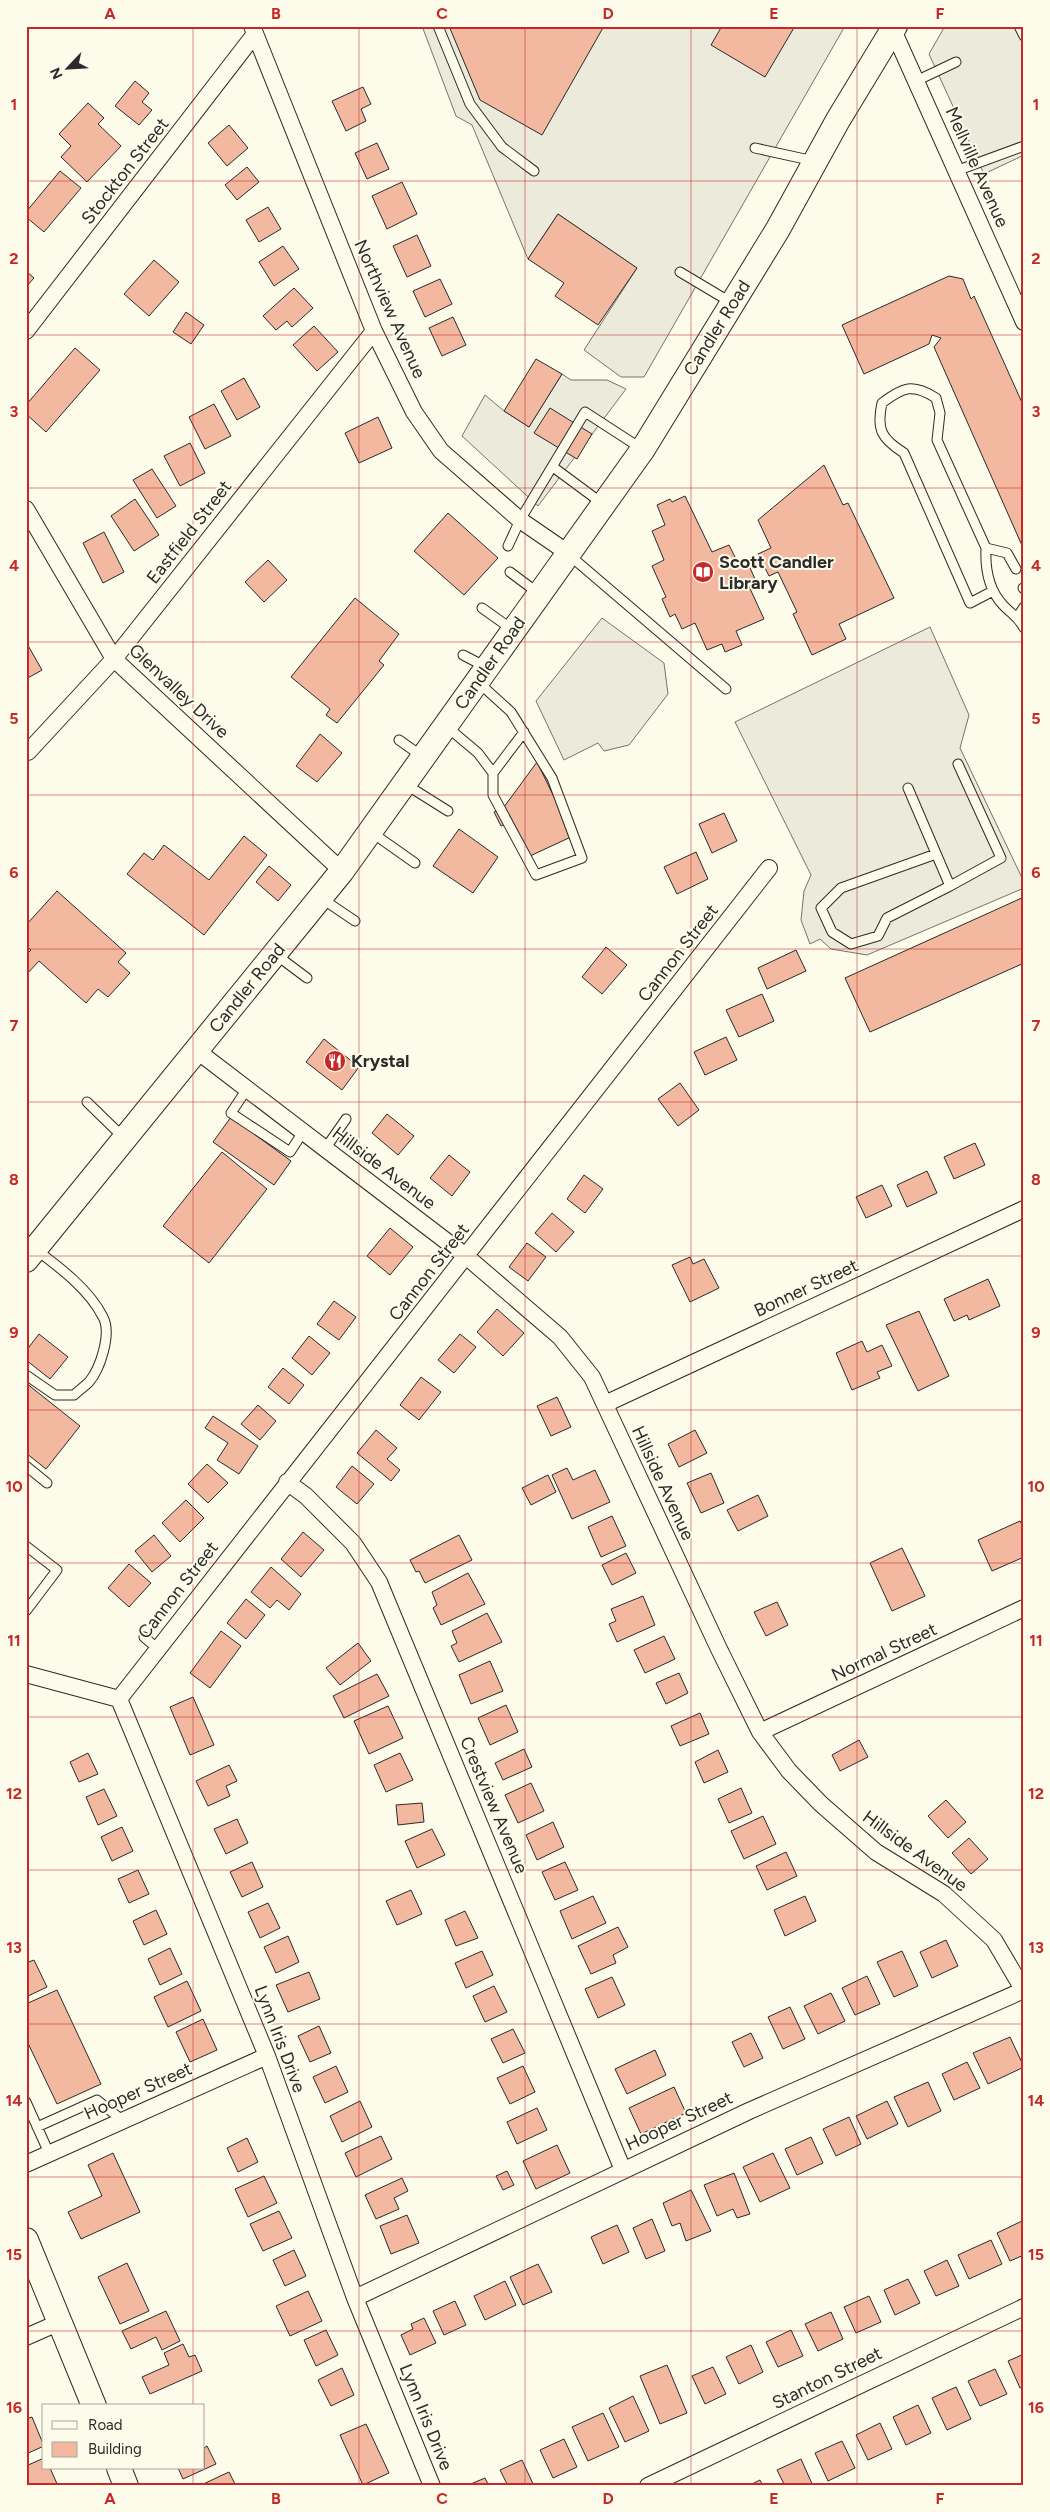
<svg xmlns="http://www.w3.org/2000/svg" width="1050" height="2512" font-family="Figtree,sans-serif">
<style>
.parking{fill:#eceadb;stroke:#74746e}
.building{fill:#f2b8a0;stroke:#2b2b2b}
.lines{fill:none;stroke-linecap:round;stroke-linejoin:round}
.service-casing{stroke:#2b2b2b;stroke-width:11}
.minor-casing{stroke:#2b2b2b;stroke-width:18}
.secondary-casing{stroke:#2b2b2b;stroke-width:26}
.service{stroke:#fdfbea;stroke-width:9}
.minor{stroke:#fdfbea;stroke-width:16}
.secondary{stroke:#fdfbea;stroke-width:24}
.grid{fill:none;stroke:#c62828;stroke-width:1;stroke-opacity:0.55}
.labels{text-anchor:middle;stroke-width:4;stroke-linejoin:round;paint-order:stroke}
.street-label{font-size:18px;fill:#2b2b2b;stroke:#fdfbea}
.poi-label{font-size:18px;font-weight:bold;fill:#2b2b2b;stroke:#fdfbea;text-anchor:start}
.neatline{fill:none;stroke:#c62828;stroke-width:2}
.grid-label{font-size:16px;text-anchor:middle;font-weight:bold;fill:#c62828}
</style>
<rect width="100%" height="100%" fill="#fdfbea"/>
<path class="parking" d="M422 26H845L644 377H621L584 350 637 268 558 214 528 259 472 125 456 116Z
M945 26H1024V155L984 174 929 54Z
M562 374 571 380H607L626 389 538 506 462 436 485 395 504 411 529 427Z
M602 618 664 663 668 694 629 745 604 751 598 743 564 760 536 701Z
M930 627 969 715 960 748 1024 882V888L867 955 831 949 820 939 810 944 801 920 804 891 811 875 735 722Z"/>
<path class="building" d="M449 26H604L542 135 480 100Z
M722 26H795L765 77 711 45Z
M135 81 149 93 142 102 152 110 139 125 115 106Z
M363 87 371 104 361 109 366 121 346 131 332 101Z
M88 103 104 118 98 124 121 146 87 182 61 157 71 146 59 134Z
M229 125 248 148 227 166 208 143Z
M377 143 389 169 367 179 355 153Z
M247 167 259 182 237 200 225 185Z
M60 171 81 188 44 232 26 217V212Z
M402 182 417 214 387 229 372 196Z
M268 207 281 229 259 242 246 220Z
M558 214 637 268 598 325 555 296 564 283 528 259Z
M417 235 431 266 407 277 393 246Z
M283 246 299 269 274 286 259 262Z
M154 260 179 282 149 316 124 294Z
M26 271 34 278 26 287Z
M949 276 963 279 971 299 974 296 1024 407V550L934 347 941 338 932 335 929 344 864 374 842 325Z
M440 279 452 304 425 317 413 291Z
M294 288 313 308 292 327 287 321 276 330 263 316Z
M186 312 204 325 191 344 173 332Z
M453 317 466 345 442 356 429 328Z
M314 326 338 352 317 371 293 345Z
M75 348 100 370 46 432 26 414V405Z
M536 359 562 374 529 427 504 411Z
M244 378 260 407 237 420 221 391Z
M214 404 231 436 205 449 189 417Z
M550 408 592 434 577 459 534 433Z
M378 417 392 448 359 463 345 433Z
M190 443 205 473 180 486 164 456Z
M824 465 843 505 848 503 894 598 839 624 846 639 812 655 793 614 797 612 778 572 769 576 758 554 771 548 758 520Z
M152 469 176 506 157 518 133 480Z
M685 496 712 552 729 545 738 563 746 559 755 579 747 582 764 619 736 631 742 645 725 652 722 644 707 650 695 623 682 629 675 614 670 617 662 599 666 597 652 566 664 560 652 531 665 525 657 505 670 499 672 502Z
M135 499 159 535 134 551 111 516Z
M448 513 498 558 464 595 414 551Z
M104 532 124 572 103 583 83 543Z
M268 560 287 580 264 602 245 582Z
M355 598 399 634 379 661 384 665 337 723 326 715 330 709 291 677Z
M26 642 42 670 26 679Z
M320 734 342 753 317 782 296 766Z
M537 762 573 836 530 856 512 821 501 826 494 812 504 807Z
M724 813 737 841 712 853 699 824Z
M459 829 498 857 473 893 433 866Z
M244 836 267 855 204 935 127 874 144 853 153 860 164 845 209 880Z
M696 852 708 879 677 894 664 867Z
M269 866 291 885 278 901 256 882Z
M57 891 126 953 118 962 130 973 108 997 98 989 86 1003 39 961 26 975V955L31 950 26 946V925Z
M1024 897V963L870 1032 845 978Z
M606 947 627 965 602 994 582 977Z
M796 950 806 971 767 989 758 968Z
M762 994 774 1021 739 1037 726 1010Z
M726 1037 737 1060 705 1075 694 1052Z
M324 1039 359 1067 342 1090 306 1062Z
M680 1083 699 1110 678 1126 658 1099Z
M387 1114 414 1136 398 1155 372 1133Z
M231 1117 291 1161 274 1185 213 1142Z
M975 1143 985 1165 954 1179 944 1157Z
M222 1152 267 1189 209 1263 163 1226Z
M449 1155 470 1172 452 1196 430 1178Z
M927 1171 937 1193 907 1207 897 1185Z
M584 1175 603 1189 585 1213 567 1199Z
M882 1185 892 1206 866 1218 856 1197Z
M552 1213 574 1232 556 1252 535 1233Z
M390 1228 413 1247 390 1275 367 1256Z
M527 1243 546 1257 528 1281 509 1267Z
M690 1257 693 1264 704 1259 719 1288 690 1302 672 1265Z
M988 1279 1000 1306 969 1320 967 1315 954 1321 944 1299Z
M334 1301 356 1317 339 1340 317 1324Z
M497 1309 524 1333 503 1356 477 1332Z
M919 1311 949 1376 918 1391 886 1325Z
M39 1334 68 1357 50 1379 26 1360V1351Z
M460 1334 476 1347 454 1373 438 1360Z
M309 1336 330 1353 312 1375 292 1358Z
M862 1341 867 1352 882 1345 892 1366 877 1372 880 1378 852 1390 836 1353Z
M283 1368 304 1385 289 1404 268 1387Z
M421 1377 441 1392 419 1420 400 1405Z
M26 1383 80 1426 46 1469 26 1453Z
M557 1397 571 1427 551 1436 537 1406Z
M258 1405 276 1421 260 1440 241 1424Z
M213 1416 258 1446 239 1474 217 1460 228 1443 205 1428Z
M376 1430 397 1448 387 1459 400 1470 391 1481 357 1453Z
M695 1430 707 1453 679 1467 668 1444Z
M207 1464 228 1483 208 1503 188 1484Z
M352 1466 374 1484 357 1504 336 1487Z
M567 1468 573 1480 595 1470 610 1502 572 1519 552 1475Z
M711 1473 724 1503 701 1513 687 1483Z
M548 1475 556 1492 531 1505 522 1488Z
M758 1495 768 1516 738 1531 727 1510Z
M186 1500 204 1518 180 1542 162 1523Z
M612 1516 626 1546 601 1557 588 1527Z
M1020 1521 1024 1528V1557L992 1571 978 1540Z
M303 1532 324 1550 301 1577 281 1559Z
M154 1535 171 1556 152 1572 135 1551Z
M459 1535 472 1560 425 1583 419 1571 416 1572 410 1560Z
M902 1548 925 1596 892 1611 870 1563Z
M626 1553 636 1573 612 1585 602 1565Z
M129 1564 151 1583 129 1607 108 1588Z
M271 1567 301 1594 289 1610 277 1600 270 1608 251 1592Z
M468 1573 485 1604 441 1625 433 1608 437 1605 432 1592Z
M643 1596 655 1625 617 1642 609 1624 616 1621 611 1609Z
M246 1599 265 1615 246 1639 227 1623Z
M777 1602 788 1625 766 1636 754 1612Z
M487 1613 502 1642 459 1662 451 1646 457 1643 452 1631Z
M221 1631 241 1646 210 1688 190 1673Z
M664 1636 675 1659 645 1673 634 1650Z
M358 1643 371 1661 340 1685 326 1668Z
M490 1661 503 1691 471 1704 459 1675Z
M679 1673 688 1693 666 1704 656 1683Z
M377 1674 389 1696 344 1718 333 1696Z
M193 1697 214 1745 190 1755 170 1707Z
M506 1705 518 1732 490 1745 478 1718Z
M388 1706 403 1738 369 1754 354 1721Z
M700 1713 709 1734 680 1746 671 1726Z
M859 1740 868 1757 840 1771 832 1755Z
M524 1749 532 1767 503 1780 495 1763Z
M718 1750 728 1772 704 1783 695 1762Z
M88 1753 98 1774 79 1782 70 1762Z
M400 1753 413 1780 386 1792 374 1765Z
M229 1765 237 1781 226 1786 230 1796 208 1806 196 1781Z
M531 1783 544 1811 518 1823 505 1795Z
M741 1788 752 1813 729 1823 718 1799Z
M104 1789 117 1816 98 1825 86 1797Z
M946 1800 966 1822 948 1838 928 1816Z
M422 1803 424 1822 398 1825 396 1805Z
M763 1816 776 1844 744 1859 731 1831Z
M237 1819 248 1843 226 1854 214 1829Z
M553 1822 564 1847 537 1860 526 1835Z
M122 1827 133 1851 112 1861 101 1837Z
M432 1829 445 1855 417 1868 405 1841Z
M969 1838 988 1859 971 1874 952 1853Z
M786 1852 797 1876 767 1890 756 1866Z
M252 1862 263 1887 242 1897 230 1872Z
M565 1862 578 1890 555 1900 542 1872Z
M138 1870 149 1894 129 1903 118 1879Z
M411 1890 422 1914 397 1925 386 1901Z
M593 1896 606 1923 572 1939 560 1911Z
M805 1896 816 1921 785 1936 774 1910Z
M268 1903 280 1928 260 1938 248 1912Z
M156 1910 167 1934 144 1945 133 1921Z
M465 1911 478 1938 456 1946 445 1920Z
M618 1927 628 1947 613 1955 616 1963 591 1974 578 1946Z
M288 1936 299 1962 276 1973 264 1947Z
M946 1940 958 1966 932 1978 920 1952Z
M170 1948 182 1974 160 1985 148 1959Z
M482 1951 493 1975 466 1988 455 1963Z
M902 1951 918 1986 894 1997 877 1962Z
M34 1960 47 1987 26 1997V1963Z
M309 1972 320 1999 288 2012 276 1985Z
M867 1976 880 2004 855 2015 842 1988Z
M612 1977 625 2005 598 2018 585 1989Z
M187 1981 201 2011 168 2027 154 1997Z
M494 1986 507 2012 485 2022 473 1996Z
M57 1990 101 2084 57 2104 26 2039V2004Z
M831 1993 845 2021 818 2034 804 2006Z
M790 2007 805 2039 783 2049 768 2017Z
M203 2019 217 2050 190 2062 176 2032Z
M319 2026 331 2053 310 2062 298 2036Z
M513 2029 525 2053 503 2063 491 2039Z
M751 2033 763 2058 744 2067 732 2042Z
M1010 2037 1024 2067 988 2084 973 2053Z
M655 2050 666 2075 627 2094 615 2069Z
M967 2062 980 2088 954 2100 942 2074Z
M336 2066 348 2092 325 2103 313 2077Z
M523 2066 535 2092 510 2104 497 2078Z
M928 2082 941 2111 908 2127 894 2097Z
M674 2087 686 2113 641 2134 629 2108Z
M360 2101 372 2127 342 2142 330 2116Z
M887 2101 898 2124 867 2139 856 2116Z
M537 2108 547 2130 517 2144 507 2122Z
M849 2117 861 2144 836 2156 823 2129Z
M381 2136 392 2159 356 2177 345 2153Z
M811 2137 823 2163 797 2175 785 2149Z
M247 2138 258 2162 238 2172 227 2148Z
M557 2145 570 2173 536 2189 523 2161Z
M113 2153 140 2212 81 2239 68 2212 102 2196 88 2165Z
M773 2153 790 2188 760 2202 743 2167Z
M507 2171 514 2185 503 2190 496 2176Z
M734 2173 750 2214 737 2218 733 2209 717 2216 704 2185Z
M264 2176 277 2203 248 2217 235 2189Z
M402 2178 408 2191 394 2198 399 2209 376 2219 365 2195Z
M691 2190 711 2231 686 2241 680 2223 672 2226 663 2203Z
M279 2211 292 2238 263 2251 250 2224Z
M407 2215 419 2243 391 2254 380 2226Z
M652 2219 665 2251 646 2259 633 2228Z
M1022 2221 1024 2255 1010 2261 997 2233Z
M617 2225 629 2252 603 2264 591 2237Z
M991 2240 1002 2264 969 2279 958 2255Z
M294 2250 306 2276 285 2286 273 2260Z
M947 2260 959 2286 936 2296 924 2271Z
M127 2263 149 2311 120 2324 98 2277Z
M538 2264 552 2292 523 2305 510 2277Z
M908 2279 920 2303 895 2315 884 2290Z
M505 2281 516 2305 485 2320 474 2296Z
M308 2291 322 2321 290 2336 276 2306Z
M869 2296 881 2322 856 2333 844 2307Z
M455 2301 466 2325 444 2335 433 2311Z
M166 2311 180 2341 162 2350 156 2337 131 2349 122 2331Z
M831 2312 843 2339 818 2351 805 2324Z
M424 2318 436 2343 410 2355 401 2335 413 2329 411 2324Z
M326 2330 338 2355 316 2366 304 2340Z
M791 2330 803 2356 778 2367 766 2342Z
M183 2344 189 2357 195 2355 202 2371 150 2394 142 2377 169 2365 164 2353Z
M751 2345 763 2372 739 2384 726 2357Z
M1024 2354V2387L1020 2388 1008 2361Z
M667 2365 687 2413 660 2424 640 2376Z
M713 2367 726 2394 705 2404 692 2376Z
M342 2368 354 2395 331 2406 318 2380Z
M995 2369 1007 2394 980 2406 968 2381Z
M956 2387 971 2419 947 2430 932 2398Z
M633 2396 649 2431 625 2442 609 2408Z
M918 2405 931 2433 906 2445 893 2417Z
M603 2413 619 2447 588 2461 572 2427Z
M32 2417 44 2446 26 2454V2419Z
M880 2423 892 2449 868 2460 856 2435Z
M366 2424 389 2473 363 2485 340 2435Z
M564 2439 577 2467 553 2478 540 2450Z
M842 2441 855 2468 828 2481 815 2453Z
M207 2446 216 2464 183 2479 178 2468H204V2448Z
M44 2458V2468H50L58 2486H29L26 2480V2466Z
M801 2459 813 2486H785L777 2470Z
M522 2460 534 2486H508L500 2470Z
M229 2472 236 2486H199Z
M485 2478 489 2486H466Z
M760 2480 763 2486H748Z"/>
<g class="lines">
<g class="service-casing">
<path id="service" d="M438 26 470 104 502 147 534 171
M1019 26 1024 36
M916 81 956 62
M755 148 814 161
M956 171 1024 146
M680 272 732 303
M553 467 603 504
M508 546 520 520 585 412 642 449
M986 548 1007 553 1016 569
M568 554 726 689
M510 572 538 593
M1023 588 1024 589
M993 591 970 603 904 453C882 439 876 430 882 403 903 387 913 383 936 398L940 413 937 440 986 548C985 569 988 589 1003 605 1012 615 1017 615 1024 628
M482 608 513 630
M1018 616 1024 607
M463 655 486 667
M478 682 511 712 552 778 582 858 536 875 493 795V773L524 732
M446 726 478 753 493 773
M399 740 423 757
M405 784 448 811
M908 788 950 886 1001 858 958 764
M371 832 415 863
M936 854 841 888 821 908 832 932 851 944 878 936 887 918 950 886
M321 898 355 921
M275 954 307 978
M247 1089 231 1113 290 1152 303 1132
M87 1102 125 1139
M325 1149 346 1119
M26 1375 55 1395H74C78 1391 84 1387 89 1382 100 1369 112 1334 103 1317 89 1289 59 1267 35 1249
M26 1466 47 1483
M26 1546 57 1570 26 1611
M144 1637 158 1649
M26 2102 49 2153
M37 2127 97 2100 122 2120"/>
</g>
<g class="minor-casing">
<path id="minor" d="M252 26 374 331 414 412 441 451 520 520 568 553
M893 30 1024 322
M26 331 255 34
M26 509 114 659 342 871
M28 752 114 659 374 331
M196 1050 467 1257 560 1337 592 1377 719 1649 760 1732 789 1771 821 1804 876 1852 944 1894 994 1940 1024 1991
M605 1404 1024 1209
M287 1482 306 1496 353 1543 379 1582 623 2170
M26 1674 119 1699 267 2056 355 2298 432 2486
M119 1699 769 868
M760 1732 1024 1608
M26 2164 267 2056
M355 2298 749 2111 1024 1990
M26 2337 60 2322
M648 2486 1024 2307"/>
</g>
<g class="secondary-casing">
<path id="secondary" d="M26 1260 342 871 643 449 778 229 838 120 895 26
M26 2240 94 2406
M119 2468 126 2486"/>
</g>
<use href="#service" class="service"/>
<use href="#minor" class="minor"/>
<use href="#secondary" class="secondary"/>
</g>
<path class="grid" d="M193 26V2406M359 26V2486M525 26V2486M691 26V2486M857 26V2486M26 181H1024M26 335H1024M26 488H1024M26 642H1024M26 795H1024M26 949H1024M26 1102H1024M26 1256H1024M26 1410H1024M26 1563H1024M26 1717H1024M26 1870H1024M26 2024H1024M26 2177H1024M26 2331H1024M193 2468V2486"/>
<defs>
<g id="library-disc" transform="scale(1.125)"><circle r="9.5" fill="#c62828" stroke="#fdfbea"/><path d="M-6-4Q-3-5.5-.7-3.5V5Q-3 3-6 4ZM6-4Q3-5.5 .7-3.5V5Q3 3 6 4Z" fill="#fff"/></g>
<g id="restaurant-disc" transform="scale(1.125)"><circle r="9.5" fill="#c62828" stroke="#fdfbea"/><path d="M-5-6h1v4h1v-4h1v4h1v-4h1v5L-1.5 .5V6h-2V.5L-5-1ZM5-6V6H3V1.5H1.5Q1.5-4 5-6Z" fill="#fff"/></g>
</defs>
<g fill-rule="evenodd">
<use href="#library-disc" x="703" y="572"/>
<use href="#restaurant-disc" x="335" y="1061"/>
</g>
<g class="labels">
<g class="street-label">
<text transform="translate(977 167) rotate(66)" y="6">Mellville Avenue</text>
<text transform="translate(125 171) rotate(-52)" y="6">Stockton Street</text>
<text transform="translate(390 309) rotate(66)" y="6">Northview Avenue</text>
<text transform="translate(717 328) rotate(-58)" y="6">Candler Road</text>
<text transform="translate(189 532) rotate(-52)" y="6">Eastfield Street</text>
<text transform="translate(490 663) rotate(-55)" y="6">Candler Road</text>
<text transform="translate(179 691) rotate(43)" y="6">Glenvalley Drive</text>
<text transform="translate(678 953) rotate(-52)" y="6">Cannon Street</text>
<text transform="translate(247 988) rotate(-51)" y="6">Candler Road</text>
<text transform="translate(384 1168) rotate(37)" y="6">Hillside Avenue</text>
<text transform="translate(429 1272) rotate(-52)" y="6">Cannon Street</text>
<text transform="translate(806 1288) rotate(-25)" y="6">Bonner Street</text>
<text transform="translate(663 1483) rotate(65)" y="6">Hillside Avenue</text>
<text transform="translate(178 1590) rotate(-52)" y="6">Cannon Street</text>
<text transform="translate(884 1652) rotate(-25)" y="6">Normal Street</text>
<text transform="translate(494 1805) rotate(67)" y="6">Crestview Avenue</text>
<text transform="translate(915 1851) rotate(36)" y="6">Hillside Avenue</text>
<text transform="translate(280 2039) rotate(69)" y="6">Lynn Iris Drive</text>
<text transform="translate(138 2091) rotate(-24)" y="6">Hooper Street</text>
<text transform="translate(679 2121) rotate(-25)" y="6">Hooper Street</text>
<text transform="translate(827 2378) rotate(-26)" y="6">Stanton Street</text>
<text transform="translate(426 2417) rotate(68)" y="6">Lynn Iris Drive</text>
</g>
<g class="poi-label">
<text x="719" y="568">Scott Candler<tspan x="719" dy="21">Library</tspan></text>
<text x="351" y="1067">Krystal</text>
</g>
</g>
<rect width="1050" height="2512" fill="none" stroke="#fdfbea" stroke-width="55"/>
<rect x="42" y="2404" width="162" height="65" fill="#fdfbea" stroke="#a9a89e"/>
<rect x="52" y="2421" width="25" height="8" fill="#fdfbea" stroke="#a9a89e"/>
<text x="88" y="2430" font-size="15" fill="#2b2b2b">Road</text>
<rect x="52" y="2442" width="25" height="15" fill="#f2b8a0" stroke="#a9a89e"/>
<text x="88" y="2454" font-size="15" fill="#2b2b2b">Building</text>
<g transform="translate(68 68) rotate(245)" stroke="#fdfbea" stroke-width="4" paint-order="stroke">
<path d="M0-4L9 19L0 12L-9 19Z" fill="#2b2b2b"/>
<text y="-8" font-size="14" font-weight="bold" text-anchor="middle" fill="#2b2b2b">N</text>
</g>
<rect x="28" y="28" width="994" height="2456" class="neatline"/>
<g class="grid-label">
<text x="110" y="19">A</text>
<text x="276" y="19">B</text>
<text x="442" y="19">C</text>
<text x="608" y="19">D</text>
<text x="774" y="19">E</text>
<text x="940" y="19">F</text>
<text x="14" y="110">1</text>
<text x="1036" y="110">1</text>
<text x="14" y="264">2</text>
<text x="1036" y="264">2</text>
<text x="14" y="417">3</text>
<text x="1036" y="417">3</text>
<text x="14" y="571">4</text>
<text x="1036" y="571">4</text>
<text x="14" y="724">5</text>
<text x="1036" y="724">5</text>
<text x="14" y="878">6</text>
<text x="1036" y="878">6</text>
<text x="14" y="1031">7</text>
<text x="1036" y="1031">7</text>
<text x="14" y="1185">8</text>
<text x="1036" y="1185">8</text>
<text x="14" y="1338">9</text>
<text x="1036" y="1338">9</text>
<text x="14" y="1492">10</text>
<text x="1036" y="1492">10</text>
<text x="14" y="1646">11</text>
<text x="1036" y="1646">11</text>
<text x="14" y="1799">12</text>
<text x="1036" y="1799">12</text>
<text x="14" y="1953">13</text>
<text x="1036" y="1953">13</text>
<text x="14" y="2106">14</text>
<text x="1036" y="2106">14</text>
<text x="14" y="2260">15</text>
<text x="1036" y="2260">15</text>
<text x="14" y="2413">16</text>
<text x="1036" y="2413">16</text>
<text x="110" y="2504">A</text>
<text x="276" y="2504">B</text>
<text x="442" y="2504">C</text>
<text x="608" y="2504">D</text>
<text x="774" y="2504">E</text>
<text x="940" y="2504">F</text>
</g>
</svg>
